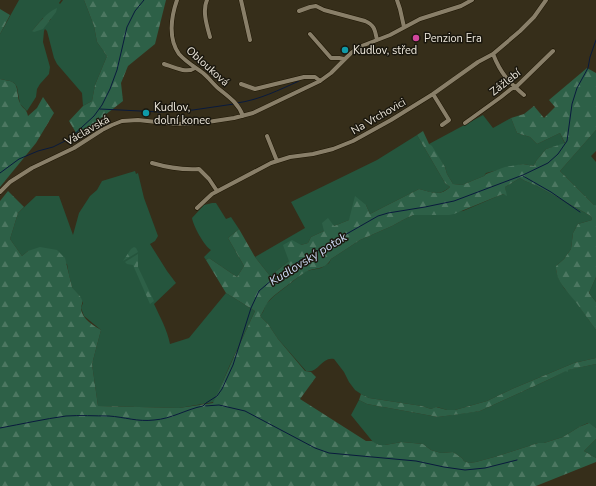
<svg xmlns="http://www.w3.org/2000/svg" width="596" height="486" font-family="'Nunito Sans',sans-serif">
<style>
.green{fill:#25553d;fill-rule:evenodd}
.forest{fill:url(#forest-firs)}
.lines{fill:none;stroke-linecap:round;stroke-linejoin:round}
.stream{stroke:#091a3d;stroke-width:1}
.minor-casing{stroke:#1e1604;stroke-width:5}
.minor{stroke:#897f69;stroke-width:4}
.hotel-dot{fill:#d1479c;stroke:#1a170e;stroke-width:1.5}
.culture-dot{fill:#0f9aa8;stroke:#1a170e;stroke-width:1.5}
.labels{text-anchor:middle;stroke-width:3;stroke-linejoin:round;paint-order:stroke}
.poi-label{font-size:11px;fill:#ece6da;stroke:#1a170e;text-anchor:start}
.street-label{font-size:11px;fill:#ece6da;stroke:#1a170e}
.water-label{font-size:12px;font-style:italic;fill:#cddbf6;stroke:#1a170e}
</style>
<defs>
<pattern id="forest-firs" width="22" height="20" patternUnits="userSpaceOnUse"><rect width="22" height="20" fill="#2d6047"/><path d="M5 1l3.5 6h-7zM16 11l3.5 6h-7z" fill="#4c7761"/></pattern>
</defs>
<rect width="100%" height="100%" fill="#362e1a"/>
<path class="green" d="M19 0H61L59 3 60 4 63 0H84L94 26 97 42 107 56 95 85 92 101 83 106 82 93 57 64 54 58 47 31 45 29 44 31 43 42 50 67 49 74 40 84 37 89 36 97 27 111 20 104 17 87 14 83 10 81 0 79V34ZM43 18 51 19 47 23 32 31Z
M483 115 493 128 511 118 517 133 530 137 537 144 560 133 565 144 546 149 536 161 534 166 523 164 486 173 484 176 462 185 453 184 447 174 445 167 429 144Z
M596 130V151L591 156 596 162V205H594L560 171Z
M417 135 445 183 450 187C438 197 432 192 419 189L370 214 366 205 349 220 334 226 324 231 311 237 308 243 301 245 289 261 270 276 255 257 305 228 291 202 377 160Z
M135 171 136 174 138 173 144 198 158 236 155 241 150 244 167 271 176 283 154 304C160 317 167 329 170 344L189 338 226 293 255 311 229 367 214 402 179 408 98 406 92 364 101 330 84 316 81 308 83 303 79 295 74 291 72 287 69 275 67 264 28 251 22 256 10 239 18 213 36 196H59L73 235 79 213 90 196 97 190 102 181Z
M520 178 525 181 535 185 591 216 592 220 578 224 573 233 571 249 564 259 556 266V271L559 279 564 288 574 299 596 330V358L574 363 512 389 487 401 455 410H447L437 407 431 409 422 406 369 398 361 394 355 390 349 382 344 372 334 359C322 356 318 374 306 371L278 339 268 324 260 316 263 312 266 304 274 296 306 271 321 268 329 263 331 259 360 240 392 226 401 221 413 215 463 211 498 196 503 194 506 195 505 187Z
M212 203H216L226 219 231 217 239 229 228 238 244 266 237 277 209 258 206 260 204 257 211 250C204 246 193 225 192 218L204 205Z
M596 277V302L589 293Z
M596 364V428L588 423 579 427 563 437 544 443H538L498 456 476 462 469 463 464 461 462 458 453 452 441 453 431 450 423 444 402 442 385 445H379L373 442 351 415 359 400 367 404 438 417 480 411 552 378 567 370Z
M596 439V458L584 451Z"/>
<path class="forest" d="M84 0H166L155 44 128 66 121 83 123 101 78 136 69 121 83 106 92 101 95 85 107 56 97 42 94 26Z
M57 8 56 12 43 29 34 32 32 31C39 23 46 13 57 8Z
M0 9 10 15 0 34Z
M587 68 596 73V130L560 171 594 205H596V277L589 293 596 302V330C589 320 582 311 575 301 567 291 555 280 556 266L564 259 571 249 573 233 578 224 592 220 591 216 535 185 525 181 520 178 505 187 507 196 503 194 498 196 454 214 449 215H413L401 221 392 226 360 240 331 259C324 272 313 266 304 273 299 276 294 280 289 284 282 290 271 296 266 305 264 309 263 312 260 316L268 324 278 339 305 371 311 372 316 377 300 399 366 441H372L379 445H385L402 442 423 444 431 450 441 453 453 452 462 458 464 461 469 463 476 462 498 456 538 443H544L563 437 579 427 589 423 596 428V439L584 451 596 458V462L536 486H0V201L8 191 24 207 18 213 10 239 22 256 28 251 40 247 57 250 65 258 72 287C75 292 80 294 82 300 83 303 81 306 81 309 82 319 94 326 101 330L92 364 98 406 179 408 213 403 244 335 255 311 226 293 206 260 209 258 237 277 244 266 228 238 239 229 255 257 270 276 289 261 283 245 292 240 301 245 308 243 311 237 324 231 322 223 328 218 334 226 349 220 355 196 366 205 370 214 419 189C431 192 440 197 450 187L445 183 417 135 423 131 429 144 432 146 445 167 447 174 453 184 462 185 484 176 486 174 505 167 523 164 534 166 536 161 546 149 565 143 560 133 537 144 530 137 517 133 511 118 524 114 534 106 544 118 555 107 549 100Z
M0 79C3 80 6 80 10 81 20 84 16 95 20 103 22 109 26 107 28 116L37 108 43 97 54 113 36 143 0 187Z
M134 247 136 248 138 252 123 261 131 249Z
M138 254V267L154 301 150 304 133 265 127 264 125 262Z
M596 358V364L568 370V372L566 371 552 378 480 411 468 413 438 417 367 404 359 400 361 394 369 398 422 406 431 409 436 407 447 410H455L487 401 512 389 574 363Z"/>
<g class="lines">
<path class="stream" d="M237 103C259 100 279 90 299 81
M100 109 160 112 193 110 234 104
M0 173 19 159 38 151 53 147 69 139 94 116 102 105 110 89 117 70 127 27 135 11 144 0
M523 176 551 192 580 212
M205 406 219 405 245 411 315 448 329 453 416 461 444 467 465 470 485 468 517 460
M0 428C22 424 44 419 66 416 80 415 95 416 109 416 124 417 138 422 154 420 171 419 187 409 203 406L206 403 217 396 222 389 233 365 251 308 259 291 273 279 301 260 378 216 388 213 425 207 454 201 523 175 548 163 558 154 567 141 572 104 577 88 588 68 590 57 596 40"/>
<g class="minor-casing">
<path id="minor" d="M177 0C171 17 168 39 179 54 186 62 195 67 203 73 209 78 213 84 219 89 229 97 238 103 243 116
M207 0C202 11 207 26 210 37
M241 0 250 40
M397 0 400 9 404 27
M299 11 310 7 316 6 324 10 365 21C375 25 375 31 377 40
M310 34 331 58H339L344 59
M493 54C501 74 508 81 524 95
M164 64C173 67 187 74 195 68
M241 84 255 89 304 77H315L320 81
M433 94 449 120 442 125
M465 123 501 97 511 89 517 86 553 51
M267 136 277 161
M152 163C169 168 182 170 199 169L209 179 217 191
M0 192 10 182 32 168 74 148 102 130 112 125 122 121 138 120 175 124 201 123 234 118 253 113 320 81 331 73 351 53 359 47 390 35 420 19 461 6 472 0
M197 208 212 194 271 163 290 157 313 154 333 149 353 141 391 120 433 94 478 62 493 54 520 31 534 17 546 0"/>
</g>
<use href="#minor" class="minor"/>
</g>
<circle class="hotel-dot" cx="416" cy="38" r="4"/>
<g class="culture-dot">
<circle cx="345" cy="50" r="4"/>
<circle cx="146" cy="113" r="4"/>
</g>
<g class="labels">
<g class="poi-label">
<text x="424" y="42">Penzion Era</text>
<text x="353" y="54">Kudlov, střed</text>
<text x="154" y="111">Kudlov,<tspan x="154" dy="13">dolní konec</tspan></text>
</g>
<g class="street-label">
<text transform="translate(208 66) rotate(42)" y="4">Oblouková</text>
<text transform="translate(505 82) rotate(-38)" y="4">Zážlebí</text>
<text transform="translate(378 116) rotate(-30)" y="4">Na Vrchovici</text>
<text transform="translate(87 130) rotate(-30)" y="4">Václavská</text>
</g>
<g class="water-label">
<text transform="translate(308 259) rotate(-32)" y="4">Kudlovský potok</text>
</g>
</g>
</svg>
